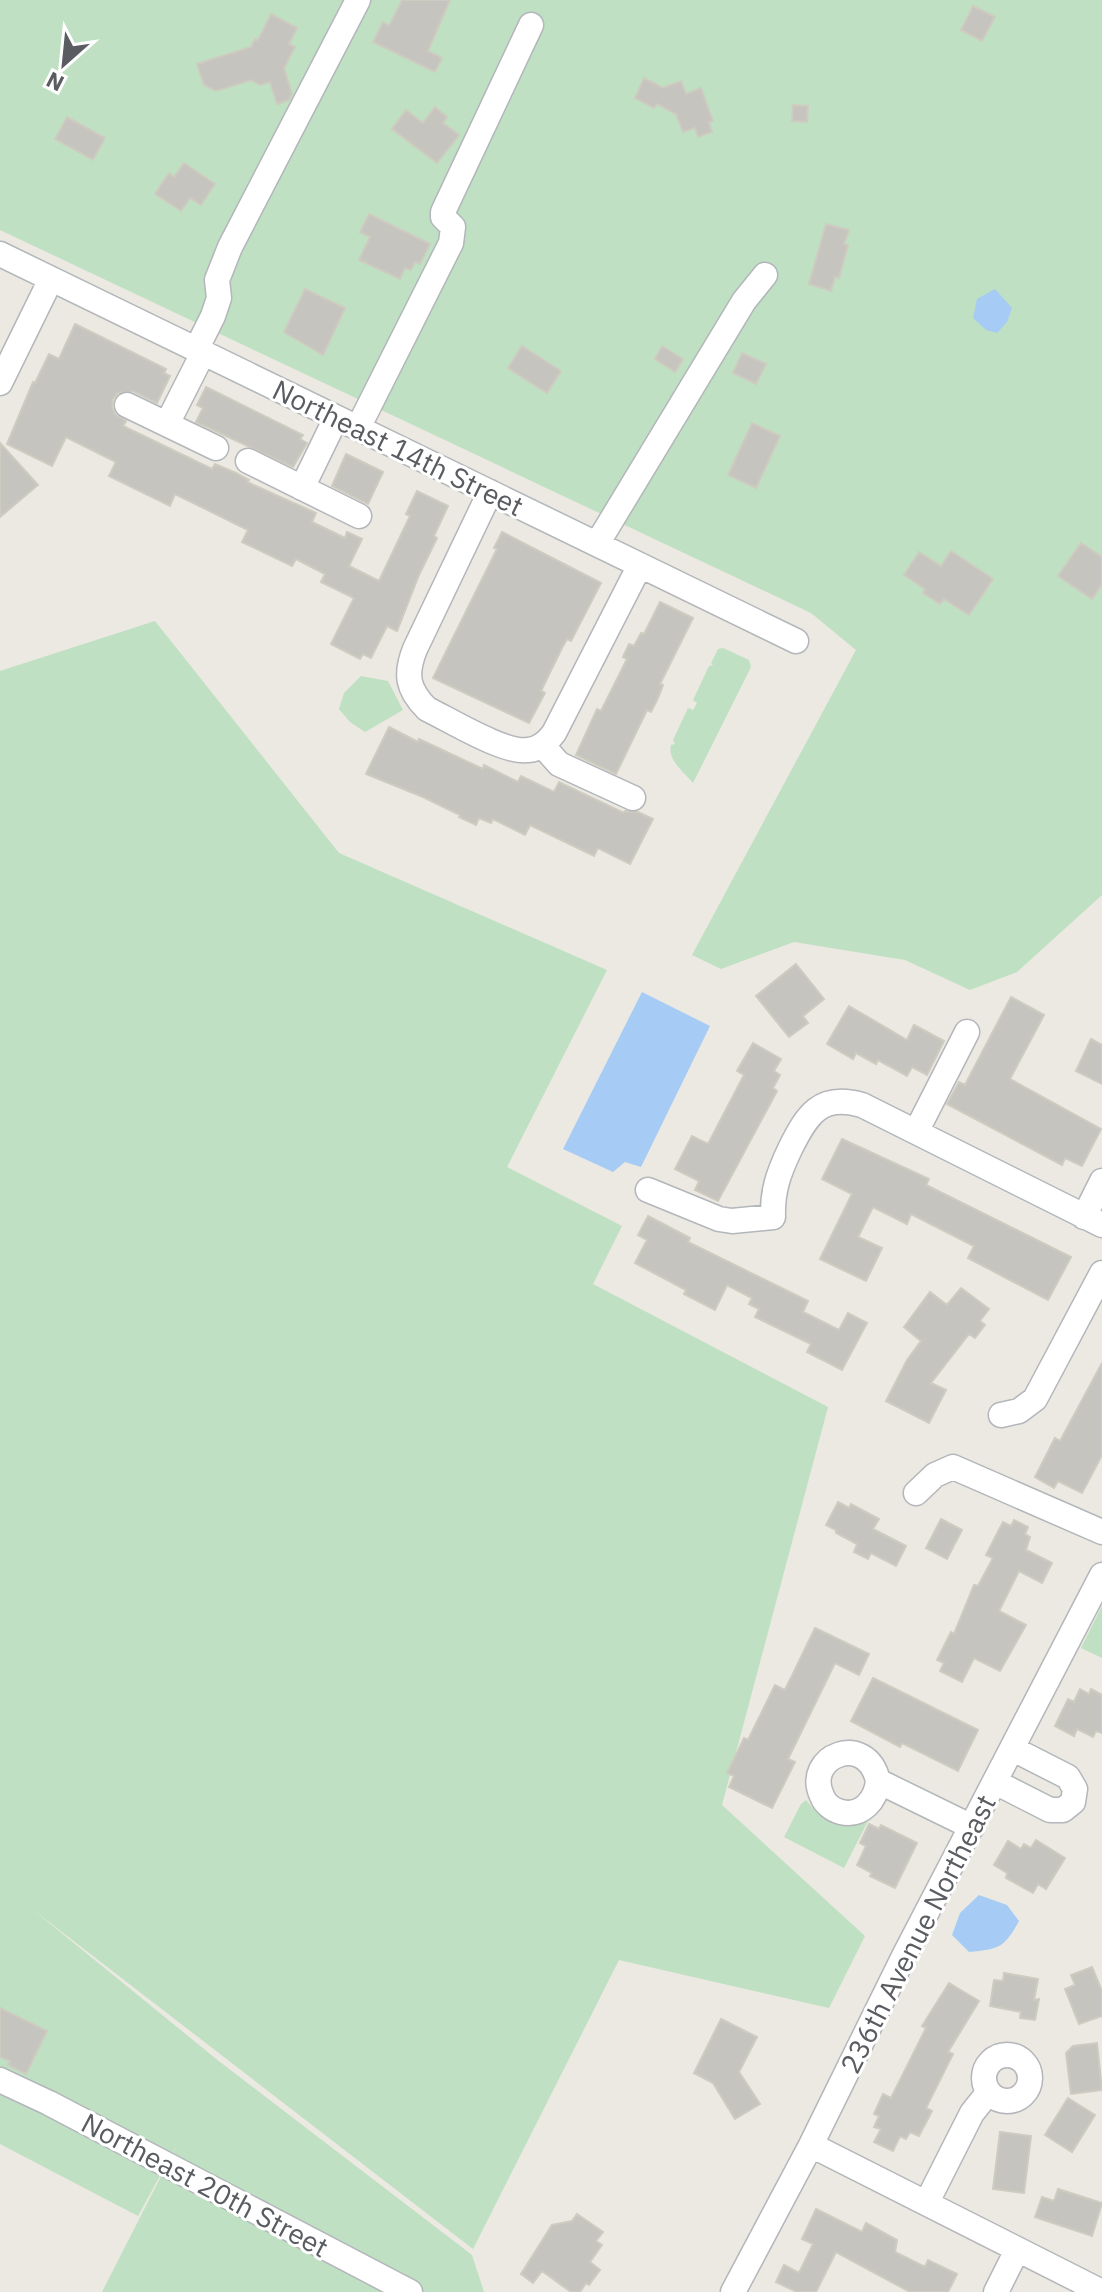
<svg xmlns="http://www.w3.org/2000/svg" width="1102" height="2292" font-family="'IBM Plex Sans',sans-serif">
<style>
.green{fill:#bfe0c2}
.water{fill:#a6ccf5}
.building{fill:#c6c4be;stroke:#cecbc0;stroke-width:2}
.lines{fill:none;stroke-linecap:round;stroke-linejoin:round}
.minor-casing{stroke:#b3b6ba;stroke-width:27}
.minor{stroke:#fff;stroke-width:24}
.labels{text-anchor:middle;stroke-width:6;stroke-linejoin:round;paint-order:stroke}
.street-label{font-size:28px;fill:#595c60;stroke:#fff}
</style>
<rect width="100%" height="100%" fill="#ebe9e1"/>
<path class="green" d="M0 0H1102V895L1017 972 970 990 905 960 794 942 721 969 692 955 856 650 811 613 0 230Z
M155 621 339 853 607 970 507 1167 622 1226 593 1284 828 1407 722 1805 865 1936 829 2008 619 1960 473 2249 32 1909 220 2062 472 2255 484 2292H102L179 2141 138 2216 0 2144V671Z
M723 648 749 660 751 667 693 783C684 772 667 760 671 745L675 744 673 740 688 708 693 710 697 703 693 700 709 666 713 665 711 663 718 649Z
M361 676 388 681 403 710 365 732 350 722 339 709 344 693Z
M1102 1606V1658L1081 1648Z
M806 1800C823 1822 841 1827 868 1821L844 1868 784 1837 801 1804Z"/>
<path class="water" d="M995 289 1012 308 1007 322 997 333 986 330 973 318 977 299Z
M642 992 710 1026 641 1167 625 1162 613 1172 563 1149Z
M979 1895 1007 1905 1019 1921C1004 1948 1000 1949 969 1952L952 1935 960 1913Z"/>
<path class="building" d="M402 0H450L428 51 442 58 435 72 373 42 383 22 389 26Z
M973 6 995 17 982 41 961 30Z
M271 14 297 28 289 44 295 47 284 68 292 94 289 100 277 104 270 82 260 85 251 80 216 91 204 85 197 64 251 47 255 39 258 40Z
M644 78 663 88 681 81 686 94 701 88 713 121 709 122 712 132 698 137 695 128 683 132 676 114 657 104 654 108 635 98Z
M793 105 808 106 807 122 792 121Z
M435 107 447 117 443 123 459 135 437 163 392 129 406 110 423 123Z
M67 117 105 138 93 160 55 139Z
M184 163 215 184 201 205 190 198 181 211 155 194 169 173 174 177Z
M369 214 430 244 420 264 415 262 411 270 405 268 400 279 359 260 370 237 360 232Z
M826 224 849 230 844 244 848 245 839 278 835 277 831 291 809 284Z
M305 289 345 308 323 355 284 332Z
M75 324 166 369 164 373 170 376 157 403 133 391 118 393 113 399 112 407 115 414 126 421 123 426 212 469 215 464 236 473 249 480 247 482 316 513 312 522 345 538 347 532 362 539 349 566 379 581 410 516 406 514 417 491 448 506 434 536 437 538 419 575 397 631 387 626 371 658 363 654 360 659 331 644 354 598 321 582 325 574 296 559 292 566 242 542 248 530 175 494 170 506 109 476 116 462 66 437 52 466 7 444 33 382 35 383 49 354 59 359Z
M522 346 561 371 547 393 508 368Z
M662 346 683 359 675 372 655 359Z
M742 353 766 364 756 384 733 373Z
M206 387 303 435 300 439 307 443 293 467 196 422 203 408 197 405Z
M752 423 780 436 756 488 728 475Z
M0 443 38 485 0 517Z
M346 454 383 472 368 504 332 486Z
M502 532 601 583 571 641 567 639 562 648 541 691 545 693 529 723 433 678 497 549 494 548Z
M1081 543 1102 557V584L1092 599 1058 576Z
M951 551 993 579 969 615 944 599 940 604 923 593 925 589 904 575 919 552 941 566Z
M660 602 693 618 660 684 663 685 658 698 651 712 647 710 616 774 576 755 597 709 601 711 627 659 623 657 629 644 634 646 641 633 644 634Z
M389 727 418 742 419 739 483 769 484 765 518 782 521 776 554 792 559 782 624 813 625 811 638 812 653 819 630 864 598 848 594 856 530 825 525 835 493 819 491 823 479 818 476 825 459 817 460 815 423 797 366 774Z
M796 964 824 999 803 1016 808 1023 789 1037 756 996Z
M1011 997 1044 1015 1010 1079 1101 1129 1082 1166 1065 1158 1062 1165 947 1104 959 1082 965 1085Z
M849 1006 907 1040 914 1025 944 1041 927 1075 912 1067 907 1076 878 1060 876 1064 856 1053 853 1059 827 1044Z
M1091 1039 1102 1045V1084L1076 1071Z
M753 1043 781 1059 774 1071 780 1075 773 1088 777 1091 718 1201 695 1190 699 1181 675 1169 692 1136 708 1144 744 1075 737 1071Z
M842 1139 929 1179 926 1185 1071 1257 1048 1300 968 1258 974 1246 911 1214 907 1224 873 1207 858 1237 882 1248 866 1281 820 1259 852 1194 822 1179Z
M648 1216 690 1238 688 1242 808 1301 803 1312 839 1330 848 1313 867 1323 842 1370 807 1352 811 1344 755 1317 759 1309 749 1304 752 1298 727 1285 715 1310 684 1294 686 1290 635 1263 647 1240 638 1235Z
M961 1288 989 1309 980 1321 985 1325 975 1338 969 1334 931 1383 946 1390 929 1423 886 1401 907 1360 921 1341 904 1327 930 1292 947 1305Z
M1102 1363V1455L1082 1493 1058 1481 1054 1488 1035 1477 1055 1438 1060 1441Z
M838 1502 849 1508 851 1504 879 1519 873 1529 906 1546 896 1566 871 1553 868 1559 854 1552 857 1544 836 1533V1530L826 1525Z
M941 1519 962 1530 947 1559 926 1548Z
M1014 1520 1028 1527 1025 1534 1030 1537 1026 1550 1052 1563 1042 1583 1019 1571 999 1611 1026 1625 1000 1671 974 1658 962 1682 940 1671 944 1663 937 1660 951 1632 954 1634 974 1585 978 1586 993 1558 986 1555 1003 1522 1011 1526Z
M815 1628 869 1654 859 1675 835 1663 788 1759 795 1762 772 1808 729 1787 734 1776 727 1773 744 1738 748 1740 775 1685 785 1690Z
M873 1678 978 1730 958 1771 902 1743 900 1747 851 1721Z
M1080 1689 1089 1694 1091 1689 1102 1695V1733L1096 1731 1093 1737 1077 1729 1074 1736 1055 1726 1068 1699 1074 1702Z
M869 1824 879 1829 881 1825 917 1843 895 1888 870 1876 872 1873 857 1865 866 1846 860 1843Z
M1036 1840 1065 1858 1046 1889 1038 1884 1033 1893 1006 1878 1007 1873 994 1865 1008 1841 1021 1849 1024 1844 1031 1848Z
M1092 1967 1102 1991V2016L1079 2024 1065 1989 1075 1985 1071 1975Z
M1004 1973 1038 1979 1034 2000 1039 1999 1035 2020 1020 2018 1021 2012 990 2006 994 1980 1003 1981Z
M949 1983 979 2001 948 2052 953 2054 926 2108 932 2111 919 2136 910 2132 906 2139 900 2136 893 2151 874 2142 881 2129 874 2127 879 2116 874 2114 883 2094 891 2098 926 2028 922 2026Z
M0 2008 47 2031 26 2074 8 2065 10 2061 0 2057Z
M721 2019 757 2037 739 2072 760 2104 735 2119 713 2083 694 2073Z
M1097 2043 1102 2090 1071 2094 1066 2053 1073 2046Z
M1068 2098 1095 2115 1072 2152 1045 2135Z
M1000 2132 1031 2136 1024 2193 993 2189Z
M1058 2189 1102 2203 1092 2236 1035 2217 1042 2197 1054 2201Z
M816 2209 862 2232 866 2223 897 2240 895 2252 925 2267 928 2260 957 2274 948 2292H910L836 2252 816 2292H797L776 2282 784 2265 799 2273 813 2244 802 2239Z
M577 2214 603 2232 596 2241 602 2245 590 2262 600 2270 589 2285 586 2283 580 2292H571L542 2271 533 2283 521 2274 552 2225 572 2221Z"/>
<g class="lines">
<g class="minor-casing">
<path id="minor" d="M0 254 796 641
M196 350 213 316 219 298 217 280 230 247 358 0
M0 383 51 279
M127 405 216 448
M167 424 203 353
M358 428 451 243 453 227 443 217V212L531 25
M248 461 359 516
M302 488 336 418
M490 492 415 649C405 674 407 689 427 709 450 720 505 754 528 750 540 749 547 742 554 733L640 565
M597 544 744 301 765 275
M543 746 559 764 633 798
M916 1132 967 1032
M648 1190 719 1219 732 1221 773 1217C772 1191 779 1172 790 1149 807 1115 820 1093 862 1105L1102 1225
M1084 1217 1102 1181
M1001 1415 1019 1411 1035 1399 1102 1273
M916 1493 935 1475 953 1467 1102 1532
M878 1781C876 1800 862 1817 841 1812 833 1810 825 1804 822 1796 803 1756 867 1731 878 1781L972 1827
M995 1782 1050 1810H1063L1073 1802 1075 1789 1068 1777 1013 1749
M984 2078a23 23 0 1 1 46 0a23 23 0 1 1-46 0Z
M0 2080 49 2103 410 2292
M811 2145 1102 2292
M927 2202 972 2113 988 2093
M733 2292 811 2145 904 1956 1102 1575
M996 2292 1017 2250"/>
</g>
<use href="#minor" class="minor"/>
</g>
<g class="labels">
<g class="street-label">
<text transform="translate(398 448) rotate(26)" y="10">Northeast 14th Street</text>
<text transform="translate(918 1934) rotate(-63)" y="10">236th Avenue Northeast</text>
<text transform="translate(205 2185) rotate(28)" y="10">Northeast 20th Street</text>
</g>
</g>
<g transform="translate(64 64) rotate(207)" stroke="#ffffff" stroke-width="6" paint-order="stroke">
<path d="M0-6L14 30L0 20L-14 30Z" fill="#595c60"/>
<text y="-12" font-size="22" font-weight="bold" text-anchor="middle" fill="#595c60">N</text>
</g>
</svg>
